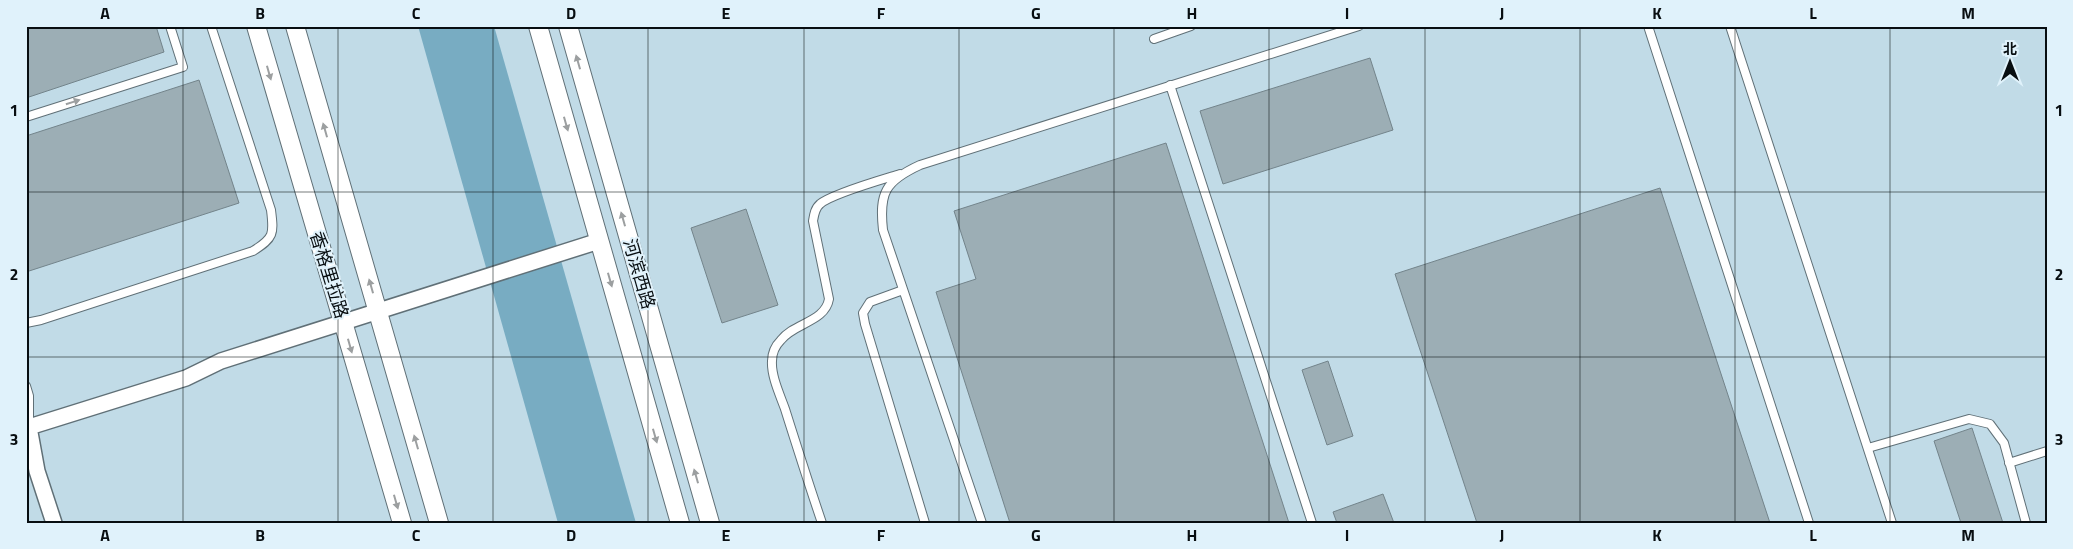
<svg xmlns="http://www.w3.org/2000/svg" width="2073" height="549" font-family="'Titillium Web','Noto Sans SC',sans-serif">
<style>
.built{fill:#c1dbe7}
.water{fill:#78acc2}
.building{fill:#9caeb5;stroke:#73848b}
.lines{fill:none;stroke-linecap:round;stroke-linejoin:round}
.service-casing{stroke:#607077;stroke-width:10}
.minor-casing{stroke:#607077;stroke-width:18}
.tertiary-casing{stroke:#607077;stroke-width:20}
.service{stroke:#fff;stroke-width:8}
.minor{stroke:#fff;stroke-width:15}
.tertiary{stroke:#fff;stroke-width:18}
.oneway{fill:#9c9fa0}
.grid{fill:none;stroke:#080e11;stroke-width:1;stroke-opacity:0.55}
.labels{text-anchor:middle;stroke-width:4;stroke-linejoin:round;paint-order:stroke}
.street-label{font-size:18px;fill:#080e11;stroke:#e0f2fb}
.neatline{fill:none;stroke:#080e11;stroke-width:2}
.grid-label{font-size:16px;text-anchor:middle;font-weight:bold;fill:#080e11}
</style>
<rect width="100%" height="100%" fill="#d3e5ed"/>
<path class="built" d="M26 26H2047V523H26Z"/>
<path class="water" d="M418 26H494L636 523H558Z"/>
<path class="building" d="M26 26H156L164 52 26 98Z
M1370 58 1393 130 1223 184 1200 111Z
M199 80 239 203 26 272V136Z
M1166 143 1289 523H1010L936 292 976 279 954 211Z
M1660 188 1770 523H1477L1395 274Z
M746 209 778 305 722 323 691 228Z
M1328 361 1353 436 1327 445 1302 370Z
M1972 428 2003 523H1961L1934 441Z
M1383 494 1394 523H1337L1333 512Z"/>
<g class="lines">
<g class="service-casing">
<path id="service" d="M1648 26 1809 523
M1730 26 1892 523
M1154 39 1191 26
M1170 85 1312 523
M26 117 183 67 170 26
M903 290 870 302 863 313 865 324 925 523
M26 323 41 320 253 251C274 238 274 234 271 210L211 26
M26 386 29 396V427
M1868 448 1969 419 1990 424 2004 443 2026 523
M2009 463 2047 451
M822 523C809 485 797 447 785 409 780 395 771 376 772 361 772 353 776 345 781 340 794 323 825 322 829 299L813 221C814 215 815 208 820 204 831 194 884 179 900 174
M982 523 883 230C879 193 885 181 920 165L1359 26"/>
</g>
<g class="minor-casing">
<path id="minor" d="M29 427 37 471 54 523
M26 428 186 378 221 361 599 241"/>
</g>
<g class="tertiary-casing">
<path id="tertiary" d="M256 26 402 523
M295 26 439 523
M538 26 680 523
M568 26 710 523"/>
</g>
<use href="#service" class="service"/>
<use href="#minor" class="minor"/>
<use href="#tertiary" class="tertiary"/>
</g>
<defs><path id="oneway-solid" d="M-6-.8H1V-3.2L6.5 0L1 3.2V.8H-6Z" transform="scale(1.25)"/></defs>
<g class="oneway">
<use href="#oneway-solid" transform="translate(578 62) rotate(-106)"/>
<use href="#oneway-solid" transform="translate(269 73) rotate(74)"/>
<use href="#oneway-solid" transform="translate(73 102) rotate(-18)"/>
<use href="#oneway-solid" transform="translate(566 124) rotate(74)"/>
<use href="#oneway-solid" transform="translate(325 130) rotate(-106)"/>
<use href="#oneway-solid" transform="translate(623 219) rotate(-106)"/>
<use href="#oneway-solid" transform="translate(610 280) rotate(74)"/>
<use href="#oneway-solid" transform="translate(371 286) rotate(-106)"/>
<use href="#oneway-solid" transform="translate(350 346) rotate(74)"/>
<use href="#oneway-solid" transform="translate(655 436) rotate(74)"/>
<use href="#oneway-solid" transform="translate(416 442) rotate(-106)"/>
<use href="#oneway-solid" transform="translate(696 476) rotate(-106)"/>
<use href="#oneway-solid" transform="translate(396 502) rotate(74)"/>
</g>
<path class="grid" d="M183 26V523M338 26V523M493 26V523M648 26V523M804 26V523M959 26V523M1114 26V523M1269 26V523M1425 26V523M1580 26V523M1735 26V523M1890 26V523M26 192H2047M26 357H2047"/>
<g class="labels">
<g class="street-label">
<text transform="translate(639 274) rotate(74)" y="6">河滨西路</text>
<text transform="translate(329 275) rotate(73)" y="6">香格里拉路</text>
</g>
</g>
<rect width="2073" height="549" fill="none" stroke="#e0f2fb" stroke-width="55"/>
<g transform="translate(2010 62)" stroke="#e0f2fb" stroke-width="4" paint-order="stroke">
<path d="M0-4L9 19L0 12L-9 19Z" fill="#080e11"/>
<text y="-8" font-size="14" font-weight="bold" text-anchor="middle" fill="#080e11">北</text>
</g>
<rect x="28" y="28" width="2018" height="494" class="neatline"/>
<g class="grid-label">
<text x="105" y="19">A</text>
<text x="260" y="19">B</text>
<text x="416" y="19">C</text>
<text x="571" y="19">D</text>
<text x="726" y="19">E</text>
<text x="881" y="19">F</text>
<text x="1036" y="19">G</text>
<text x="1192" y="19">H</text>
<text x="1347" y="19">I</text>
<text x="1502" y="19">J</text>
<text x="1657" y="19">K</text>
<text x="1813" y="19">L</text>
<text x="1968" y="19">M</text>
<text x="14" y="116">1</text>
<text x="2059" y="116">1</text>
<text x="14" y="280">2</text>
<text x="2059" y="280">2</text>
<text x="14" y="445">3</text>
<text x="2059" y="445">3</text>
<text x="105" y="541">A</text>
<text x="260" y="541">B</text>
<text x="416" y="541">C</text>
<text x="571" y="541">D</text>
<text x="726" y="541">E</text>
<text x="881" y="541">F</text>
<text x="1036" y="541">G</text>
<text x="1192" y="541">H</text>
<text x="1347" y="541">I</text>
<text x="1502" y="541">J</text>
<text x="1657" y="541">K</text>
<text x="1813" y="541">L</text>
<text x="1968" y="541">M</text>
</g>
</svg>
